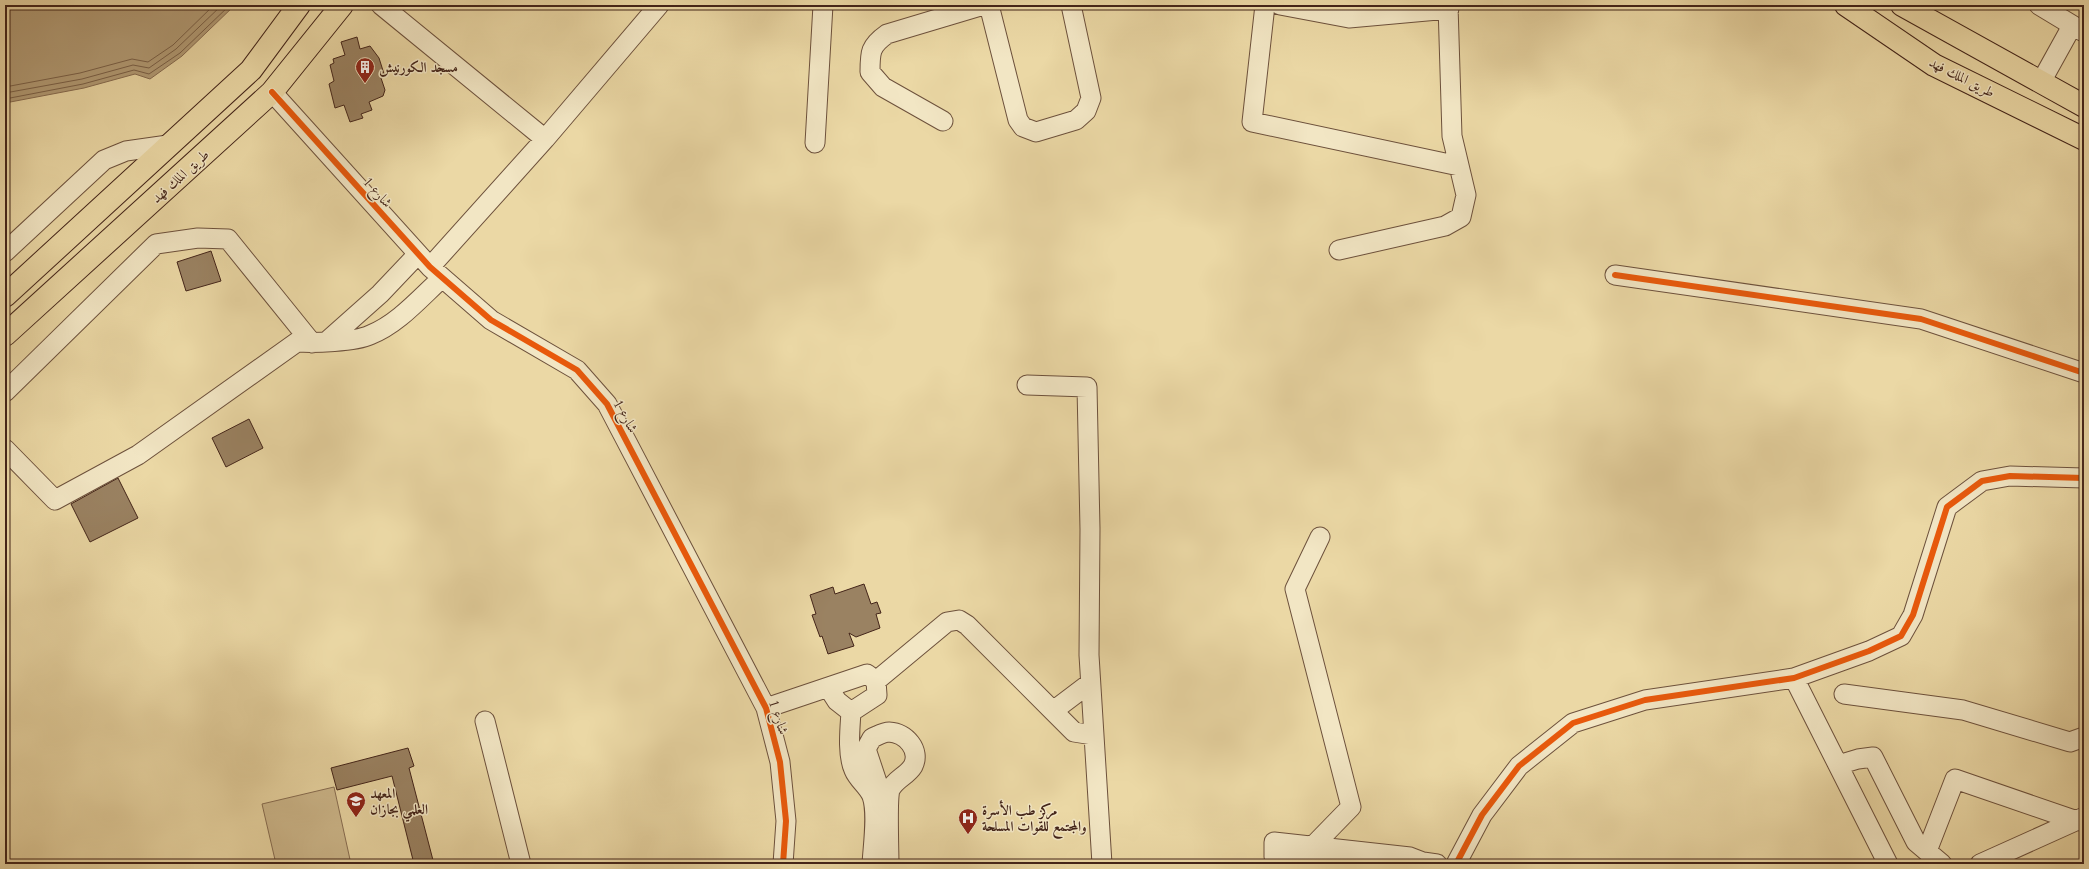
<svg xmlns="http://www.w3.org/2000/svg" width="2089" height="869" font-family="Cardo,Amiri,serif">
<style>
.green{fill:#ceb98d;stroke:#886e53}
.water{fill:#b29b75;stroke:#866b50}
.lines{fill:none;stroke-linecap:round;stroke-linejoin:round}
.shore{stroke:#7a6047;stroke-width:1}
.building{fill:#9a8262;stroke:#432419}
.minor-casing{stroke:#6d513c;stroke-width:21}
.major-casing{stroke:#432419;stroke-width:24}
.minor{stroke:#f2e6c4;stroke-width:19}
.major{stroke:#ebd8a5;stroke-width:22}
.cycleway-casing{stroke:#f2e6c4;stroke-width:8}
.cycleway{stroke:#e8590c;stroke-width:6}
.labels{text-anchor:middle;stroke-width:3;stroke-linejoin:round;paint-order:stroke}
.poi-label{font-size:14px;font-weight:bold;fill:#432419;stroke:#f2e6c4;text-anchor:start}
.street-label{font-size:14px;fill:#432419;stroke:#f2e6c4}
</style>
<rect width="100%" height="100%" fill="#ebd8a5"/>
<filter id="stains"><feTurbulence type="fractalNoise" baseFrequency=".005" numOctaves="4"/><feColorMatrix values="0 0 0 0 .2 0 0 0 0 .09 0 0 0 0 .02 0 0 0 .5 -.17"/></filter>
<radialGradient id="worn" r=".72"><stop offset=".6" stop-color="#630" stop-opacity="0"/><stop offset="1" stop-color="#630" stop-opacity=".3"/></radialGradient>
<path class="green" d="M334 787 351 864H276L262 804Z"/>
<path class="water" d="M5 5H235L182 56 150 79 135 74 84 88 5 103Z"/>
<g class="lines">
<path class="shore" d="M5 87 80 73 132 59 148 62 173 45 214 5
M5 93 82 79 133 65 149 68 176 49 222 5
M5 99 83 84 134 70 149 74 180 53 230 5"/>
</g>
<path class="building" d="M357 37 360 49 370 46 379 58 385 77 381 78 385 90 383 96 369 102 372 110 361 114 363 118 350 122 344 105 335 108 329 84 334 81 330 65 334 63 333 59 345 55 341 42Z
M211 251 221 281 186 291 177 262Z
M249 419 263 448 226 467 212 438Z
M118 478 138 518 90 542 71 504Z
M864 584 871 604 877 602 881 613 876 614 880 628 856 637 849 633 854 646 828 654 822 636 820 637 812 615 816 614 810 595 833 587 835 594Z
M408 748 414 766 409 768 434 864H414L392 776 337 790 331 768Z"/>
<g class="lines">
<g class="minor-casing">
<path id="minor" d="M381 5 545 139
M989 5 1018 120 1023 127 1036 132 1076 120 1086 111 1091 98 1071 5
M1265 5 1252 122 1459 166
M1280 5 1349 18 1449 9
M2039 5 2082 31
M2041 82 2072 26
M272 92 430 267 491 320 577 370 607 404 766 708 780 762 786 821 783 864
M943 121 883 87 870 72C870 52 870 46 887 34L984 5
M815 143 823 5
M1339 250 1445 226 1461 217 1466 195 1452 136 1448 5
M5 252 104 160 126 151 168 145
M430 267 545 139 659 5
M1615 275 1921 319 2084 373
M326 342 380 294 418 254
M1027 385 1087 387 1090 529 1089 655 1102 864
M5 392 156 244 198 238 228 239 312 343
M5 449 55 500 138 455 297 342C314 343 355 342 370 335 398 324 420 298 442 278
M1794 678 1888 864
M876 681 947 622 959 620 967 625 1053 711 1090 683
M828 687 837 701 851 712C850 728 847 755 854 770 858 780 868 786 872 796 878 813 873 845 872 864
M1844 694 1963 710 2070 742 2084 737
M766 708 867 674 876 681 877 695 851 712
M1053 711 1074 732 1093 735
M485 721 521 864
M1838 765 1858 759 1873 757 1916 842 1942 864
M872 796 878 785 866 749 872 738C877 736 884 732 889 732 906 733 921 750 913 766 907 776 895 779 890 790 887 800 889 851 889 864
M1313 846 1351 807 1295 589 1320 537
M1927 851 1955 779 2077 821
M1348 864 1274 857V842L1410 857 1423 862 1437 864
M1456 864 1482 815 1519 766 1573 723 1645 700 1794 678 1869 651 1901 636 1913 615 1947 507 1982 481 2010 476 2084 478
M1980 864 2082 818"/>
</g>
<g class="major-casing">
<path id="major" d="M1846 5 1934 65 2084 139
M1902 5 2084 106
M5 296 251 70 299 5
M5 335 272 92 342 5"/>
</g>
<use href="#minor" class="minor"/>
<use href="#major" class="major"/>
<g class="cycleway-casing">
<path id="cycleway" d="M272 92 430 267 491 320 577 370 607 404 766 708 780 762 786 821 783 864
M1615 275 1921 319 2084 373
M1456 864 1482 815 1519 766 1573 723 1645 700 1794 678 1869 651 1901 636 1913 615 1947 507 1982 481 2010 476 2084 478"/>
</g>
<use href="#cycleway" class="cycleway"/>
</g>
<defs>
<g id="building-pin" transform="scale(1)"><path d="M0 17L-7.5 6A9.5 9.5 0 1 1 7.5 6Z" fill="#8f2418" stroke="#f2e6c4"/><path d="M-4-6H4V6H1V3H-1V6H-4ZM-2.5-4.3h1.7v1.8h-1.7ZM.8-4.3h1.7v1.8H.8ZM-2.5-1h1.7V.8h-1.7ZM.8-1h1.7V.8H.8Z" fill="#fff"/></g>
<g id="university-pin" transform="scale(1)"><path d="M0 17L-7.5 6A9.5 9.5 0 1 1 7.5 6Z" fill="#8f2418" stroke="#f2e6c4"/><path d="M0-5L7-2L0 1L-7-2ZM-4 1L0 2.5L4 1V4Q0 6-4 4Z" fill="#fff"/></g>
<g id="hospital-pin" transform="scale(1)"><path d="M0 17L-7.5 6A9.5 9.5 0 1 1 7.5 6Z" fill="#8f2418" stroke="#f2e6c4"/><path d="M-5-5h3v3.5h4V-5h3V5h-3V1.5h-4V5h-3Z" fill="#fff"/></g>
</defs>
<g fill-rule="evenodd">
<use href="#building-pin" x="365" y="67"/>
<use href="#university-pin" x="356" y="801"/>
<use href="#hospital-pin" x="968" y="818"/>
</g>
<g class="labels">
<g class="poi-label">
<text x="379" y="72">مسجد الكورنيش</text>
<text x="370" y="798">المعهد<tspan x="370" dy="16">العلمي بجازان</tspan></text>
<text x="982" y="815">مركز طب الأسرة<tspan x="982" dy="16">والمجتمع للقوات المسلحة</tspan></text>
</g>
<g class="street-label">
<text transform="translate(1962 77) rotate(27)" y="5">طريق الملك فهد</text>
<text transform="translate(180 176) rotate(-42)" y="5">طريق الملك فهد</text>
<text transform="translate(378 192) rotate(48)" y="5">شارع 1</text>
<text transform="translate(626 416) rotate(61)" y="5">شارع 1</text>
<text transform="translate(779 717) rotate(72)" y="5">شارع 1</text>
</g>
</g>
<rect width="2089" height="869" fill="none" stroke="#ebd8a5" stroke-width="20"/>
<rect x="6" y="6" width="2077" height="857" fill="none" stroke="#432419" stroke-width="2"/>
<rect x="10" y="10" width="2069" height="849" fill="none" stroke="#432419"/>
<rect width="100%" height="100%" filter="url(#stains)"/>
<rect width="100%" height="100%" fill="url(#worn)"/>
</svg>
